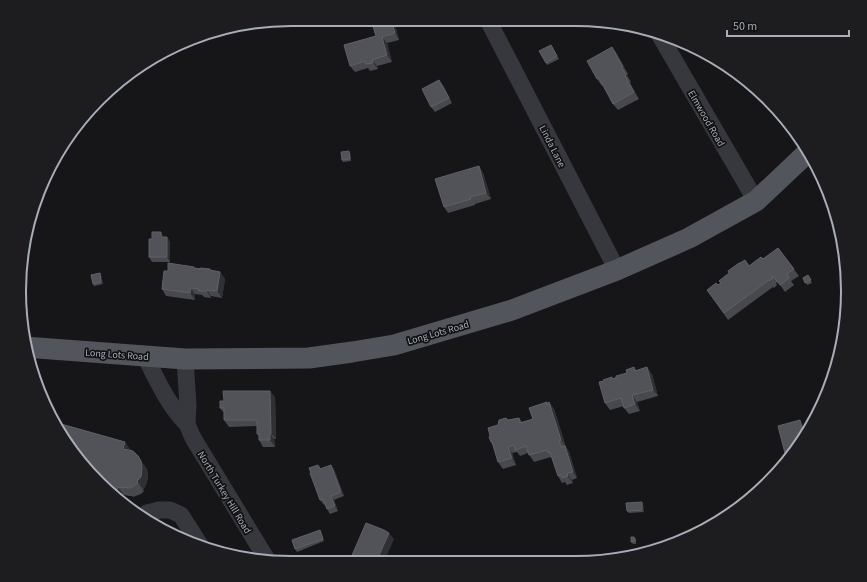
<svg xmlns="http://www.w3.org/2000/svg" width="867" height="582" font-family="'Source Sans 3',sans-serif">
<style>
.lines{fill:none;stroke-linecap:round;stroke-linejoin:round}
.minor{stroke:#37383d;stroke-width:17}
.major{stroke:#53555c;stroke-width:21}
.wall{fill:#47494d}
.shaded-wall{fill:#2f3033}
.building{fill:#525359;stroke:#5f6168}
.labels{text-anchor:middle;stroke-width:3.5;stroke-linejoin:round;paint-order:stroke}
.street-label{font-size:10px;fill:#a8adb8;stroke:#111113}
.rim{fill:none;stroke:#a8adb8;stroke-width:2}
</style>
<rect width="100%" height="100%" fill="#161618"/>
<g class="lines">
<path class="minor" d="M489 22 617 270
M659 34 756 201
M145 356C157 380 168 405 187 424
M185 359 188 406 187 424 193 438 266 558
M144 516 147 513 159 510H170L181 515 200 545"/>
<path class="major" d="M25 347 185 359 309 358 352 352 394 345 512 310 617 270 689 238 756 201 808 152"/>
</g>
<path class="wall" d="M371 20 394 21 399 40 387 43 392 62 377 66 378 69 370 71 368 68 355 72 350 66 376 36Z
M551 45 559 59 547 65 546 63Z
M612 47 617 54 628 74 627 75 631 82 630 83 639 99 618 110 613 104 603 85 602 86 597 79Z
M443 85 452 103 435 112 431 107Z
M350 153 351 161 343 162 342 160Z
M479 166 483 173 491 199 475 204V205L448 213 444 207Z
M164 237H167L170 242V262H152L149 257 152 239Z
M778 248 799 276 791 281 794 285 785 292 778 282 776 283 777 285 774 288 773 287 728 320 707 290 718 285 721 283 740 263 749 266 763 259Z
M26 257 27 291H21L20 273Z
M194 267 195 268 210 269 211 271 220 272 225 279 222 298 211 296V298L204 297 202 295 195 294V300L166 296 162 289 168 271Z
M100 273 101 275 103 284 94 286 93 284Z
M808 275 812 283 807 285 803 278Z
M634 367 636 370 652 374 658 396 637 402 640 411 629 414 624 408V406L610 410 605 403 604 381 612 377 613 379 627 373Z
M275 397 276 439H274L275 447H263L259 440V436L257 434V426L229 427 224 420V413L220 408Z
M547 402 548 404 549 402 554 409 566 447 569 452 577 478 572 480 573 483 567 485 565 482 562 483 558 476 552 459 551 457 534 462 528 453 520 456 517 452 512 453 516 465 503 469 498 462 493 445 491 442 490 436 498 425 508 420 519 418 522 422 533 419Z
M131 450 130 451 144 465 147 469 148 477 146 485 143 490 144 491 141 494 133 497 132 496H129L124 495 123 498 124 499 99 483Z
M318 465 321 469H334L344 496 334 500 338 511 330 514 327 509 325 504 324 505 320 500Z
M642 502 643 504 644 512 629 513 627 511Z
M321 532 324 541 297 552 295 549Z
M634 537 636 539V544H633L631 542Z"/>
<path class="shaded-wall" d="M391 21H394L399 40 395 33Z
M382 37 387 43 392 62 387 55Z
M612 47 617 54 628 74 623 67Z
M372 60 377 66 378 69 373 63Z
M622 68 627 75 631 82 626 75Z
M625 76 630 83 639 99 634 92Z
M439 80 443 85 452 103 449 98Z
M349 151 350 153 351 161 350 159Z
M479 166 483 173 491 199 486 193Z
M161 232 164 237V242L161 237Z
M167 237 170 242V262L167 257Z
M24 255 26 257 27 291 22 284 21 265Z
M220 272 225 279 222 298 217 291Z
M100 273 101 275 103 284 101 282Z
M191 288 195 294V300L190 293Z
M207 290 211 296V298L207 291Z
M647 367 652 374 658 396 653 390Z
M270 391 275 397 276 439 271 433Z
M632 395 637 402 640 411 635 404Z
M547 402 551 408 549 402 554 409 566 447 561 440Z
M800 420 803 425 806 435 804 438Z
M270 433 274 439 275 447 270 440Z
M125 442 131 450 129 457 123 449Z
M565 446 569 452 577 478 573 472Z
M508 447 512 453 516 465 512 458Z
M138 456 147 469 148 477 146 485 143 490 144 491 137 481Z
M331 465 334 469 344 496 341 492Z
M567 473 572 480 573 483 568 476Z
M118 487 124 495V501L116 496Z
M331 496 334 500 338 511 335 506Z
M642 502 643 504 644 512 642 510Z
M389 533 394 539 385 560H377Z"/>
<path class="building" d="M371 20 391 21 395 33 382 37 387 55 372 60 373 63 366 64 365 61 350 66 344 45 376 36Z
M551 45 557 56 546 63 539 51Z
M612 47 623 67 622 68 626 75 625 76 634 92 613 104 599 78 597 79 587 61Z
M439 80 449 98 431 107 422 89Z
M349 151 350 159 342 160 341 152Z
M479 166 486 193 470 197 471 199 444 207 435 179Z
M152 232H161V237H167V257H149V239H152Z
M778 248 794 269 787 274 789 278 780 285 773 276 771 277 773 278 769 281V280L724 313 707 290 716 283 718 285 721 283 719 281 729 273 728 271 739 263H740L745 260 749 266 761 257 763 259Z
M168 263 194 267V268L200 269V268L210 269V270L220 272 217 291 207 290V291H199V289L191 288 190 293 162 289 164 271H168Z
M21 265 22 284H20V273Z
M100 273 101 282 93 284 91 275Z
M808 275 811 280 805 283 803 278Z
M634 367 635 371 647 367 653 390 632 395 635 404 624 408 621 398 605 403 599 382 604 381 603 380 612 377V379L616 378V376L627 373 626 370Z
M223 391H270L271 433H270V440H259V434H257V420H224V408H220V401H224Z
M547 402V405L549 402 561 440 559 441 561 447 565 446 573 472 567 473 568 476 562 478 561 475 558 476 550 452 548 453 547 450 529 455 526 446 515 450 514 445 508 447 512 458 498 462 492 442H491L489 437 490 436 488 428 498 425 499 420 506 418 508 420 519 418 520 423 533 419 529 408Z
M800 420 804 438 802 442 787 461 778 426Z
M54 422 125 442 123 449 133 451 138 456 141 461 142 468 141 477 137 481 138 483 135 485 130 488H127V487L123 488 118 487 117 490 118 491 116 496 99 483 55 427Z
M318 465 320 469 331 465 341 492 331 496 335 506 327 509 323 499 320 500 310 473H311L309 468Z
M642 502V510L627 511 626 503Z
M366 523 384 530 389 533 377 560H350Z
M320 530 323 539 295 549 292 540Z
M631 537H634L635 541 631 542Z
M536 558 537 562H530V560Z"/>
<g class="labels">
<g class="street-label">
<text transform="translate(707 118) rotate(60)" y="4">Elmwood Road</text>
<text transform="translate(553 146) rotate(63)" y="4">Linda Lane</text>
<text transform="translate(438 332) rotate(-16)" y="4">Long Lots Road</text>
<text transform="translate(117 354) rotate(4)" y="4">Long Lots Road</text>
<text transform="translate(225 492) rotate(59)" y="4">North Turkey Hill Road</text>
</g>
</g>
<path d="M0 0H867V582H0ZM291 26H576A265 265 0 0 1 841 291V291A265 265 0 0 1 576 556H291A265 265 0 0 1 26 291V291A265 265 0 0 1 291 26Z" fill="#1d1d20" fill-rule="evenodd"/>
<path class="rim" d="M291 26H576A265 265 0 0 1 841 291V291A265 265 0 0 1 576 556H291A265 265 0 0 1 26 291V291A265 265 0 0 1 291 26Z"/>
<path d="M727 30v6h122v-6" fill="none" stroke="#a8adb8" stroke-width="2"/>
<text x="733" y="30" font-size="12" fill="#a8adb8" stroke="#111113" stroke-width="3" paint-order="stroke">50 m</text>
</svg>
